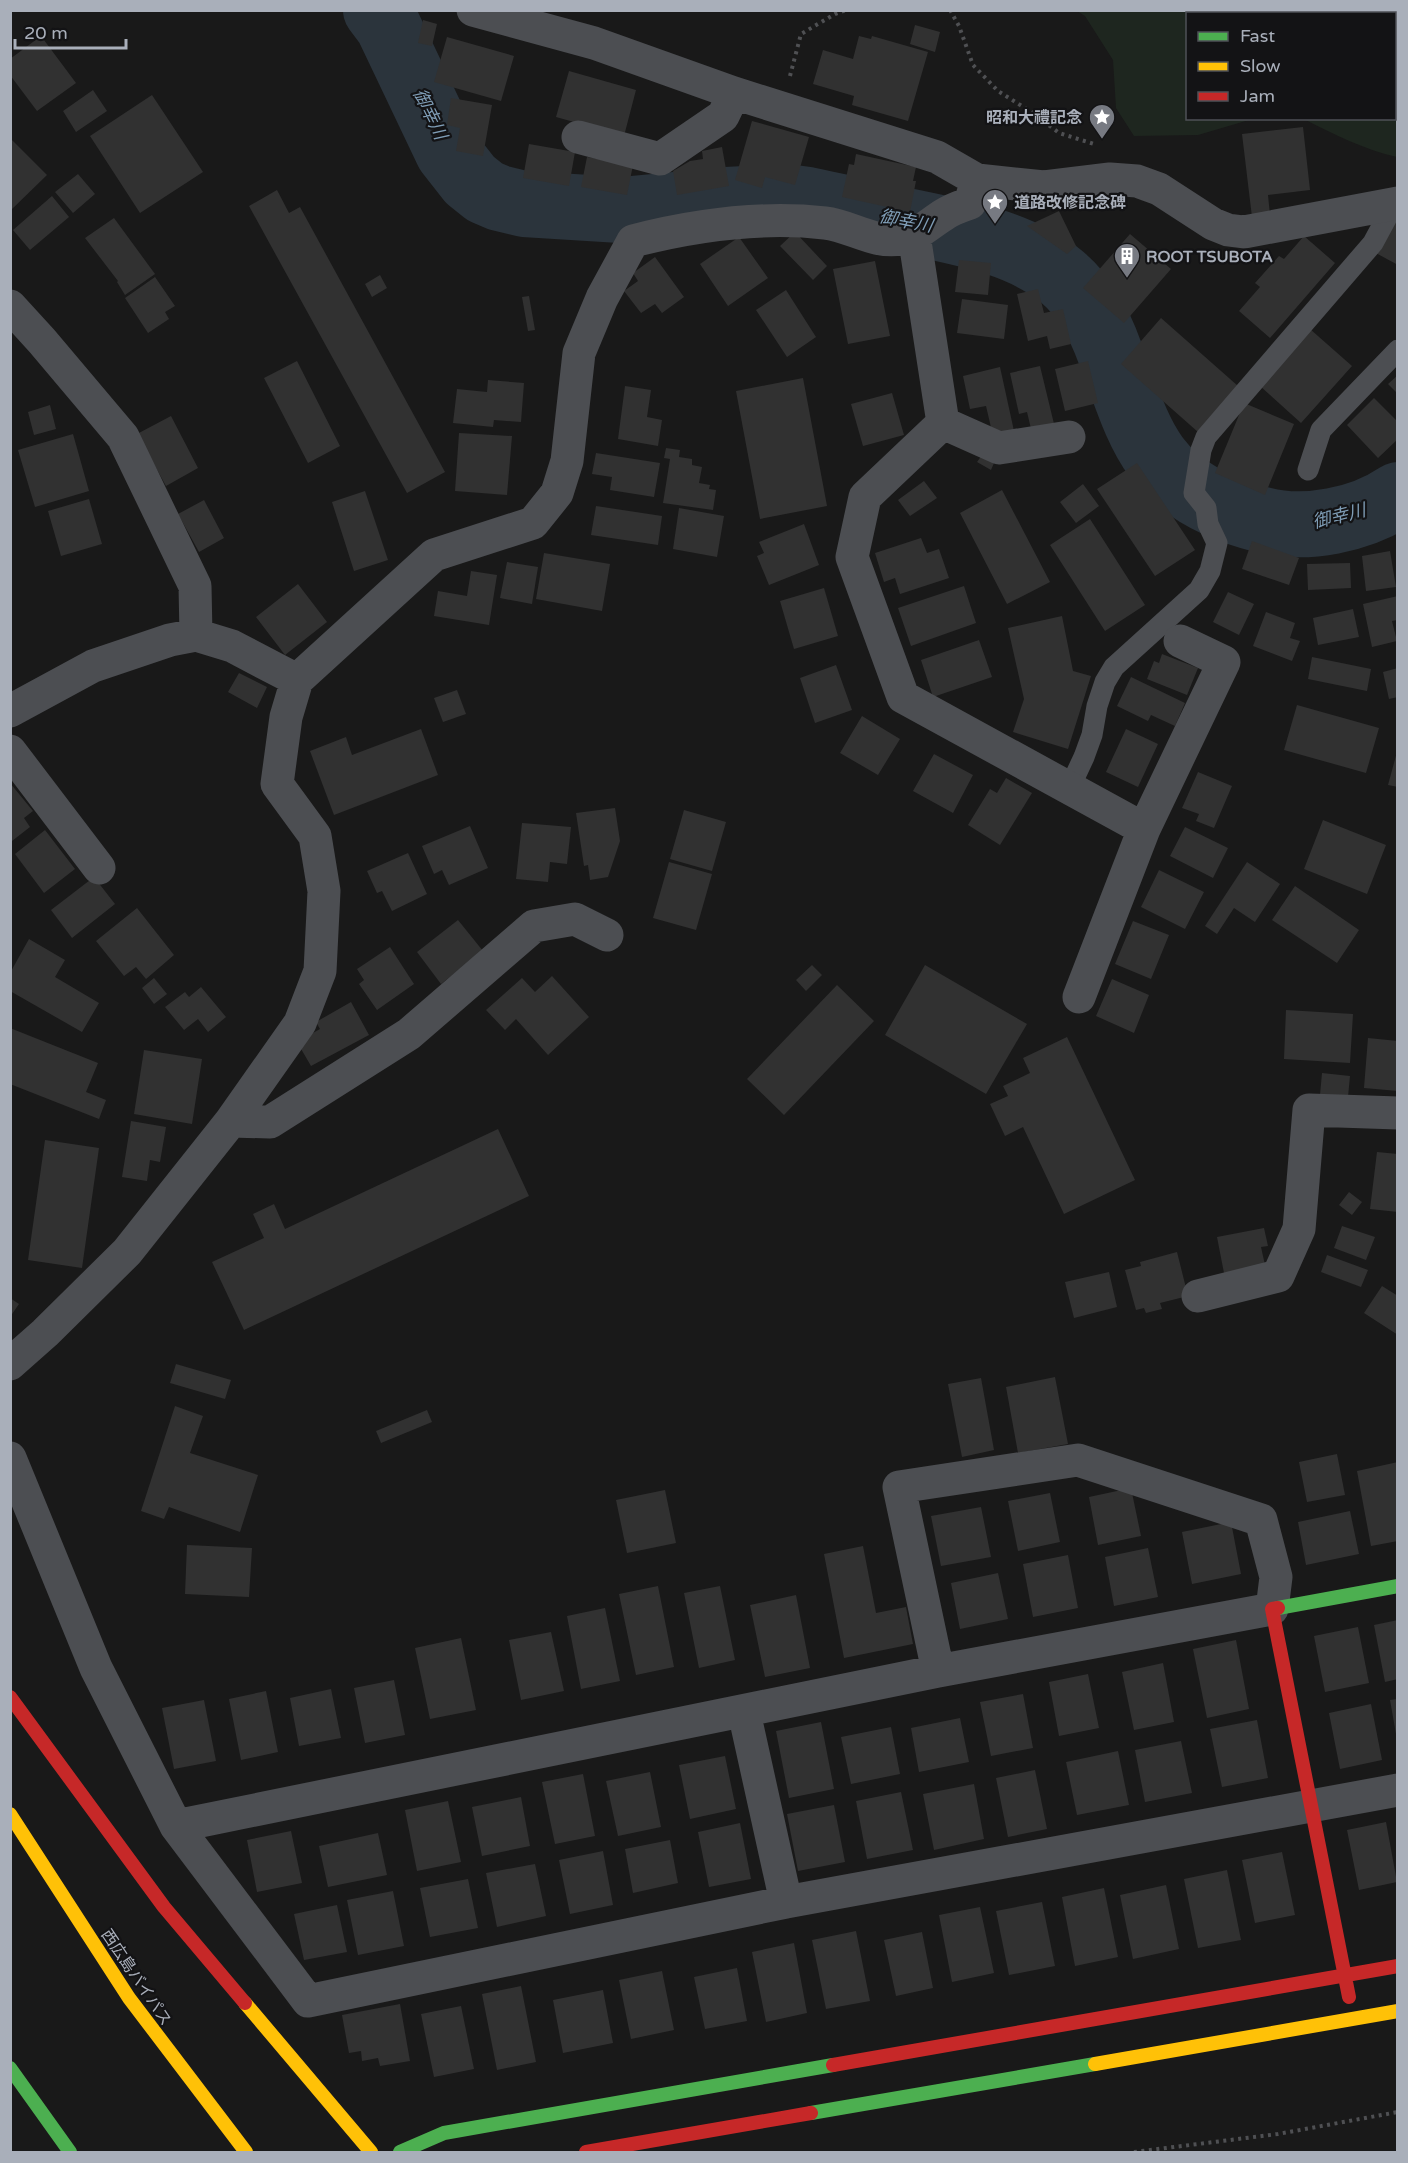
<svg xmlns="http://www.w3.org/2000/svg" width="1408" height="2163" font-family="'Varela Round','Noto Sans JP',sans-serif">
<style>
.green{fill:#1e261f}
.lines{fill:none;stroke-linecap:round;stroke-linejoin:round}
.river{stroke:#2b343c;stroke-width:66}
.building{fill:#313131}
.path{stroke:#4f5053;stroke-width:4;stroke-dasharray:3 4.5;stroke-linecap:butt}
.lane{stroke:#4c4e52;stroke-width:21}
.street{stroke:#4c4e52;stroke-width:33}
.fast{stroke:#4caf50;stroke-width:14}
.slow{stroke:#ffc107;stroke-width:14}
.jam{stroke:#c62828;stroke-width:14}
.labels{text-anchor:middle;stroke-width:4.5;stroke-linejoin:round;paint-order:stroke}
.poi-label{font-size:16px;font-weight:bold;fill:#a9afba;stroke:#131315;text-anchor:start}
.street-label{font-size:16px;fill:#a9afba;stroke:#131315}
.water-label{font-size:18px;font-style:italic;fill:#7f9db6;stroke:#131315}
</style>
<rect width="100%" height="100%" fill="#191919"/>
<path class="green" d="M1077 11H1397V157C1365 150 1333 134 1304 119L1394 118V14H1188V118L1294 119 1249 120 1198 135 1134 136 1116 108 1113 60 1085 16Z"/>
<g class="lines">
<path class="river" d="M376 10 388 26 448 152 470 180 485 192 499 198 524 204 621 210 726 200 786 197 808 200C837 206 867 213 897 219 952 231 1017 240 1062 277 1086 297 1100 325 1110 353 1124 387 1134 427 1156 457 1181 491 1223 510 1263 520 1306 531 1361 520 1398 495"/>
</g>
<path class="building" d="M423 20 437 24 432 46 418 43Z
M915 25 940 32 935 52 910 44Z
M41 36 76 83 37 111 10 75V59Z
M859 36 871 39 872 36 928 52 908 121 852 105 854 96 813 84 823 50 853 59Z
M447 37 514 56 501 101 434 82Z
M569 71 636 90 624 136 556 117Z
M93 90 107 111 76 132 63 111Z
M152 95 203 172 140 213 90 136Z
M451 98 492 105 483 156 456 151 460 128 447 125Z
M752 121 809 137 795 185 765 177 762 188 735 180Z
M1303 127 1310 190 1268 195 1270 215 1252 217 1242 134Z
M10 138 47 175 10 211Z
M529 144 575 152 569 186 523 178Z
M722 147 729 186 677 195 673 171 690 161 703 159 702 151Z
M856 154 916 167 913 181H916L910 212 842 197 849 164 854 165Z
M587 157 633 165 627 195 581 187Z
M78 174 95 194 73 213 55 192Z
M277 190 289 213 300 207 445 472 407 493 249 206Z
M52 196 69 217 30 250 13 230Z
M1059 211 1076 246 1067 254 1027 226Z
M114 218 155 274 125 295 117 282 118 281 85 238Z
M1393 218 1398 220V265L1374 252Z
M795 232 827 266 813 280 780 246Z
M1130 234 1171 269 1124 323 1083 288Z
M1304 236 1335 263 1270 338 1239 311 1260 287 1255 283 1279 256 1284 259Z
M739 237 768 278 728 306 700 264Z
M655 257 684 297 662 313 655 304 641 313 624 291 638 281 633 273Z
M959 260 991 263 988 295 955 292Z
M875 261 890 336 848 344 833 269Z
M380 275 387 288 372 297 365 284Z
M155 277 175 306 165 312 169 319 148 333 125 298Z
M1038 289 1044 313 1063 309 1071 344 1050 349 1047 336 1028 341 1017 294Z
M786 290 816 337 787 357 756 310Z
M529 296 535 330 528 331 522 297Z
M962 299 1008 305 1004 339 957 333Z
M1161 318 1238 386 1198 432 1121 364Z
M1310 329 1352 366 1301 423 1260 386Z
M297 361 340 446 308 463 264 378Z
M1088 361 1098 403 1065 411 1055 369Z
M1040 366 1055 428 1032 433 1027 412 1019 414 1010 373Z
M1000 367 1014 431 993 436 986 406 970 409 963 376Z
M1398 375V394L1388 384Z
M803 378 827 506 760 519 736 391Z
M488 380 524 383 521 422 494 420 493 427 453 423 457 389 487 392Z
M625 386 651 390 647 417 662 420 658 446 618 439Z
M892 393 904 435 863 446 851 404Z
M1374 398 1398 422V439L1378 458 1347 425Z
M1244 403 1294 424 1265 495 1215 473Z
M50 405 56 429 34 435 28 412Z
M171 416 198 468 166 486 137 434Z
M459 433 512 436 507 495 455 491Z
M73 434 89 491 35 507 18 450Z
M666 448 680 450 679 457 692 459V465L702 467 699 483 710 485 709 489 716 490 713 510 663 503 670 459 664 458Z
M596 453 660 463 654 497 610 490 612 477 592 474Z
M982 455 994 463 991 470 977 462Z
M1137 463 1195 550 1155 576 1097 489Z
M924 481 937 498 910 516 898 500Z
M1083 484 1099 506 1076 523 1060 502Z
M1002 490 1050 582 1007 604 960 513Z
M365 491 388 560 354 571 332 502Z
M89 499 102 544 61 556 48 511Z
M204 500 224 538 199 552 178 514Z
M596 506 662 516 658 545 591 535Z
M679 508 724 516 717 557 673 549Z
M1090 519 1145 605 1105 631 1050 545Z
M804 524 819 565 769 585 757 556 764 553 759 542Z
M921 538 927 553 939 549 949 578 900 594 895 578 884 582 875 553Z
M1252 541 1299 558 1289 585 1242 569Z
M1390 551 1396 587 1366 591 1362 556Z
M544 553 610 564 602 611 536 599Z
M507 562 538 567 532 604 500 598Z
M1350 563 1351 588 1308 590 1307 564Z
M471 571 497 575 489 625 434 616 438 591 467 596Z
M298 584 327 622 285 655 256 617Z
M964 586 976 623 911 646 898 608Z
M824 588 838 636 794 649 780 601Z
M1228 592 1254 604 1239 635 1213 622Z
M1398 596V620L1392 621 1397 641 1372 647 1363 604Z
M1353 609 1359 637 1318 645 1313 618Z
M1266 612 1295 623 1290 638 1300 641 1292 661 1253 646Z
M1062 616 1073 671 1091 676 1068 749 1013 732 1024 699 1008 628Z
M979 640 992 677 933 697 921 660Z
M1162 654 1198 668 1187 695 1147 679 1154 661 1159 663Z
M1312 657 1371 669 1367 691 1308 679Z
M836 665 852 710 815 723 800 678Z
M1398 668V697L1389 699 1383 672Z
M239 673 267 687 257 708 228 692Z
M1131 677 1185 703 1175 726 1151 715 1148 721 1117 706Z
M457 690 466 714 443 722 434 698Z
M1297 705 1379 728 1366 773 1284 750Z
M862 716 900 739 878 775 840 753Z
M421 729 438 775 334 815 310 751 346 737 352 755Z
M1126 729 1158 744 1138 787 1106 772Z
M1397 752H1398V787L1388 785Z
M934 754 973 775 953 813 913 791Z
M1198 772 1232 786 1214 828 1196 821 1199 814 1182 808Z
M1006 778 1032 793 1000 845 968 825 990 789 997 793Z
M10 783 33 811 24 818 30 827 12 841 10 839Z
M615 808 620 841 608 877 590 880 588 865 584 866 576 813Z
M684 810 726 822 712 871 670 859Z
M1323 820 1386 845 1367 894 1304 869Z
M522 823 571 827 567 864 550 862 548 882 516 879Z
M470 826 488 868 449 885 442 870 434 874 422 846Z
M1185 827 1228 848 1213 878 1170 856Z
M45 830 75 869 44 893 15 854Z
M408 853 427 894 392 911 382 891 377 893 367 871Z
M669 862 712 874 696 930 653 918Z
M1247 862 1280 884 1255 922 1234 908 1217 934 1205 926Z
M1159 870 1204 892 1185 929 1141 907Z
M94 877 115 904 72 938 51 910Z
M1295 886 1359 930 1337 963 1272 920Z
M137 908 174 955 146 979 136 967 124 976 96 941Z
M458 920 483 951 441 984 417 952Z
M1133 921 1169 935 1151 979 1115 964Z
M29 939 65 960 55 977 99 1003 82 1032 10 991V973Z
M390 947 414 984 377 1010 359 984 364 980 357 969Z
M812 965 822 975 806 991 796 980Z
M925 965 1027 1024 986 1094 885 1035Z
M552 976 589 1017 548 1055 516 1019 505 1030 486 1010 522 978 535 992Z
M154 978 167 994 154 1004 142 988Z
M1112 979 1149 995 1134 1033 1096 1016Z
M837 985 874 1021 784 1115 747 1079Z
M201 987 226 1017 208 1032 198 1019 184 1030 165 1007 185 992 189 997Z
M351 1002 369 1035 311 1066 297 1042 320 1029 316 1022Z
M1286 1010 1353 1014 1350 1063 1284 1059Z
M10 1028 98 1063 86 1092 106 1100 99 1119 10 1084Z
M1067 1037 1135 1180 1064 1214 1023 1127 1005 1136 990 1104 1008 1096 1003 1086 1030 1073 1023 1058Z
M1368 1038 1398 1041V1091L1364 1088Z
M144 1050 202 1059 192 1124 134 1114Z
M1322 1073 1350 1076 1348 1097 1320 1095Z
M131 1121 166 1127 160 1162 150 1160 147 1181 122 1177Z
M498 1129 529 1196 244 1330 212 1262 264 1238 253 1214 274 1204 285 1229Z
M45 1140 99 1148 82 1268 28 1260Z
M1377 1152 1398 1154V1212L1370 1209Z
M1349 1192 1362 1202 1352 1215 1339 1205Z
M1342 1226 1375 1237 1366 1260 1334 1248Z
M1264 1228 1268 1246 1261 1247 1265 1265 1224 1273 1217 1237Z
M1177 1252 1188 1296 1160 1303 1162 1309 1146 1313 1144 1308 1136 1310 1125 1270 1141 1266 1140 1262Z
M1327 1255 1368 1270 1361 1287 1321 1272Z
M1109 1272 1117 1307 1074 1318 1065 1282Z
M1382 1286 1398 1296V1335L1364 1313Z
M10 1298 19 1304 10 1317Z
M176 1364 231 1380 225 1399 170 1383Z
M1055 1377 1068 1444 1018 1453 1006 1387Z
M981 1378 994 1450 962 1457 948 1384Z
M175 1406 203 1416 190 1453 258 1475 240 1532 169 1507 164 1519 141 1511Z
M427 1410 432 1422 381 1443 376 1431Z
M1337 1454 1345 1495 1307 1502 1299 1462Z
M1398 1462V1541L1371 1546 1357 1471Z
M1131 1488 1141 1536 1098 1545 1089 1497Z
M665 1490 676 1543 627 1553 616 1500Z
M1050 1493 1060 1542 1018 1551 1008 1501Z
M981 1507 991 1557 941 1566 931 1516Z
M1350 1511 1359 1554 1306 1565 1298 1522Z
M1231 1522 1241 1574 1192 1584 1182 1532Z
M187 1545 252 1548 249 1597 185 1594Z
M863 1546 876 1613 906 1607 913 1644 844 1658 824 1554Z
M1148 1548 1158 1597 1114 1606 1105 1557Z
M1068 1555 1078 1608 1033 1617 1023 1564Z
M998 1573 1008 1619 960 1629 951 1583Z
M658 1586 674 1667 636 1675 619 1594Z
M720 1586 735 1660 699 1668 684 1593Z
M796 1595 810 1668 765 1677 750 1605Z
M605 1608 620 1681 581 1689 567 1616Z
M1398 1620V1679L1385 1682 1374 1625Z
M1358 1627 1369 1683 1325 1692 1314 1636Z
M551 1632 564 1691 521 1700 509 1640Z
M461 1638 476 1710 430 1719 415 1648Z
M1236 1640 1249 1709 1207 1718 1193 1649Z
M1163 1663 1174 1722 1134 1730 1122 1672Z
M1088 1674 1099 1728 1059 1736 1049 1682Z
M394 1680 405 1735 365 1743 354 1688Z
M331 1689 341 1738 299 1746 290 1698Z
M266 1691 278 1752 241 1760 229 1699Z
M1023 1694 1033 1748 991 1756 980 1702Z
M1398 1699V1734H1396L1390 1700Z
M204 1700 216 1761 174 1769 162 1708Z
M1371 1704 1382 1760 1340 1769 1329 1713Z
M960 1718 969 1762 919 1772 911 1728Z
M1257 1720 1268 1778 1222 1787 1210 1729Z
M821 1722 834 1789 789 1798 776 1731Z
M891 1727 900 1774 851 1784 841 1737Z
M1181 1741 1192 1793 1145 1802 1135 1750Z
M1118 1751 1129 1805 1077 1815 1066 1762Z
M725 1756 736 1809 690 1819 679 1765Z
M1035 1770 1047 1829 1008 1837 996 1778Z
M650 1772 661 1827 618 1836 606 1781Z
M583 1774 595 1836 555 1844 542 1782Z
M974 1784 984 1839 934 1850 923 1794Z
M901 1792 913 1850 867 1859 856 1801Z
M521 1797 530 1846 482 1856 472 1807Z
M448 1801 461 1862 417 1871 405 1810Z
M834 1805 845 1862 798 1871 787 1814Z
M1386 1822 1397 1882 1359 1890 1347 1830Z
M740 1823 751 1879 709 1887 698 1832Z
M291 1831 302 1883 257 1892 247 1840Z
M378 1833 387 1875 328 1887 319 1846Z
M670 1840 678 1883 633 1893 625 1849Z
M603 1851 613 1905 570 1914 559 1860Z
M1282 1852 1295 1915 1255 1923 1242 1860Z
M535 1864 546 1916 497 1927 486 1873Z
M1227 1870 1241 1940 1198 1948 1184 1879Z
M468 1879 478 1928 430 1937 420 1888Z
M1166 1885 1179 1949 1133 1959 1120 1895Z
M1104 1888 1118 1957 1075 1966 1062 1897Z
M393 1891 404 1946 358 1955 347 1900Z
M1042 1902 1055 1966 1009 1975 996 1911Z
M337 1905 347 1952 304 1960 294 1914Z
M980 1907 994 1973 952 1982 939 1915Z
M856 1931 870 2001 826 2009 812 1940Z
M922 1932 933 1988 896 1996 884 1940Z
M794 1943 807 2013 766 2022 752 1952Z
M737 1968 747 2021 705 2029 694 1977Z
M662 1971 674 2030 631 2039 619 1980Z
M521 1986 536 2062 497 2070 482 1994Z
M603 1990 613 2043 563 2053 553 2000Z
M400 2004 410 2061 380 2066 378 2058 362 2061 361 2051 349 2053 342 2015Z
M461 2006 474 2069 434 2077 421 2014Z"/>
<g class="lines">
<path class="path" d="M950 10 959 26 973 65 998 91 1033 113 1059 133 1094 144
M790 76 801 34 835 14 846 10
M1134 2152 1278 2134 1398 2112"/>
<path class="lane" d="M1308 470 1321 430 1398 350
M1069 789 1084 757 1092 735 1097 706 1105 682 1114 667 1199 590 1210 571 1217 543 1208 524 1206 508 1194 493 1201 450 1206 437 1373 243 1387 217 1386 205"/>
<path class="street" d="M473 10 594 43 734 93 937 157 977 180 1044 187 1110 179 1137 181 1159 189 1213 224 1228 230 1244 232 1398 203
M578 137 660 159 723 116 734 93
M914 235 943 423 865 497 852 557 903 697 1144 829
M10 306 42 341 123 437 195 586 196 635
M943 423 999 448 1069 437
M10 711 93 666 170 640 196 635 232 646 297 680
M10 751 99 868
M1079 997 1144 829 1224 662 1180 641
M231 1121 270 1122 409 1034 534 926 575 919 607 935
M1198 1296 1278 1276 1299 1229 1309 1110 1398 1113
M10 1364 45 1333 127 1252 231 1121 300 1023 320 971 324 891 315 836 277 784 286 717 297 680 434 555 533 523 557 493 567 461 579 353 602 298 633 241C695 225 761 216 825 223 851 226 874 244 901 239 918 236 930 223 945 214 952 209 962 206 970 203L977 180
M10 1458 96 1668 176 1826 308 2001 786 1902 1398 1790
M744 1712 786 1902
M176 1826 938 1671 1272 1609 1276 1577 1261 1520 1078 1460 899 1487 938 1671"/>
<path class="fast" d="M1278 1608 1398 1586
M10 2068 70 2152
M811 2113 1095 2064
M400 2152 444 2133 833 2065"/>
<path class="slow" d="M10 1814 129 1998 246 2152
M245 2003 371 2152
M1095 2064 1398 2011"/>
<path class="jam" d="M1278 1608 1272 1609 1349 1997
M10 1697 164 1907 245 2003
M833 2065 1398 1966
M586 2152 811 2113"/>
</g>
<defs>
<g id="sight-pin" transform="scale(1.35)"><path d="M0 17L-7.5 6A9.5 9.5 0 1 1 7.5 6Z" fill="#777a82" stroke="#131315"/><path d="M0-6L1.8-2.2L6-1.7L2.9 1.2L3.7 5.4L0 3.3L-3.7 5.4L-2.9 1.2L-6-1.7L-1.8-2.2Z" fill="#fff"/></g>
<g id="building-pin" transform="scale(1.35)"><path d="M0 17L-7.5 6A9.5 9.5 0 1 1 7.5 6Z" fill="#777a82" stroke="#131315"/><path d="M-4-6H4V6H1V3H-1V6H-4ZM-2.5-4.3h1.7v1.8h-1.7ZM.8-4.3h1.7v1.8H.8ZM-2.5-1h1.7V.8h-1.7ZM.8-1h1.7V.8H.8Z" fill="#fff"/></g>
</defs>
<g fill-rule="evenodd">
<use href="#sight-pin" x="1102" y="117"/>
<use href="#sight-pin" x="995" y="202"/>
<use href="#building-pin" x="1127" y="256"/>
</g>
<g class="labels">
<g class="poi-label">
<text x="1082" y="123" text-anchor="end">昭和大禮記念</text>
<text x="1014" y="208">道路改修記念碑</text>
<text x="1146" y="262">ROOT TSUBOTA</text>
</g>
<g class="street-label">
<text transform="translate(137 1977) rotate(56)" y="6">西広島バイパス</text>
</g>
<g class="water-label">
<text transform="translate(430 114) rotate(64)" y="6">御幸川</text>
<text transform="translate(906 221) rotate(11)" y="6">御幸川</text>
<text transform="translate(1339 516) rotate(-14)" y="6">御幸川</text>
</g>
</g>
<rect width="1408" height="2163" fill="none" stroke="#a9afba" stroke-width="24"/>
<rect x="1186" y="12" width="210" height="108" fill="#131315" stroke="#4f5157" stroke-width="1.5"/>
<rect x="1198" y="32" width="30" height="9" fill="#4caf50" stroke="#4f5157" stroke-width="1.5"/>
<text x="1240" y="42" font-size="18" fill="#a9afba">Fast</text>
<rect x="1198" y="62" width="30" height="9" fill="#ffc107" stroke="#4f5157" stroke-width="1.5"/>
<text x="1240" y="72" font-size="18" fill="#a9afba">Slow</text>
<rect x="1198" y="92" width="30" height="9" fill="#c62828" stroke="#4f5157" stroke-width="1.5"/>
<text x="1240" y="102" font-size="18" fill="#a9afba">Jam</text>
<path d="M15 39v9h111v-9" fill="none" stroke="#a9afba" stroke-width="3"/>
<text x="24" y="39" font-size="18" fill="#a9afba" stroke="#131315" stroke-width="4.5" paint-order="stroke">20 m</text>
</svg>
